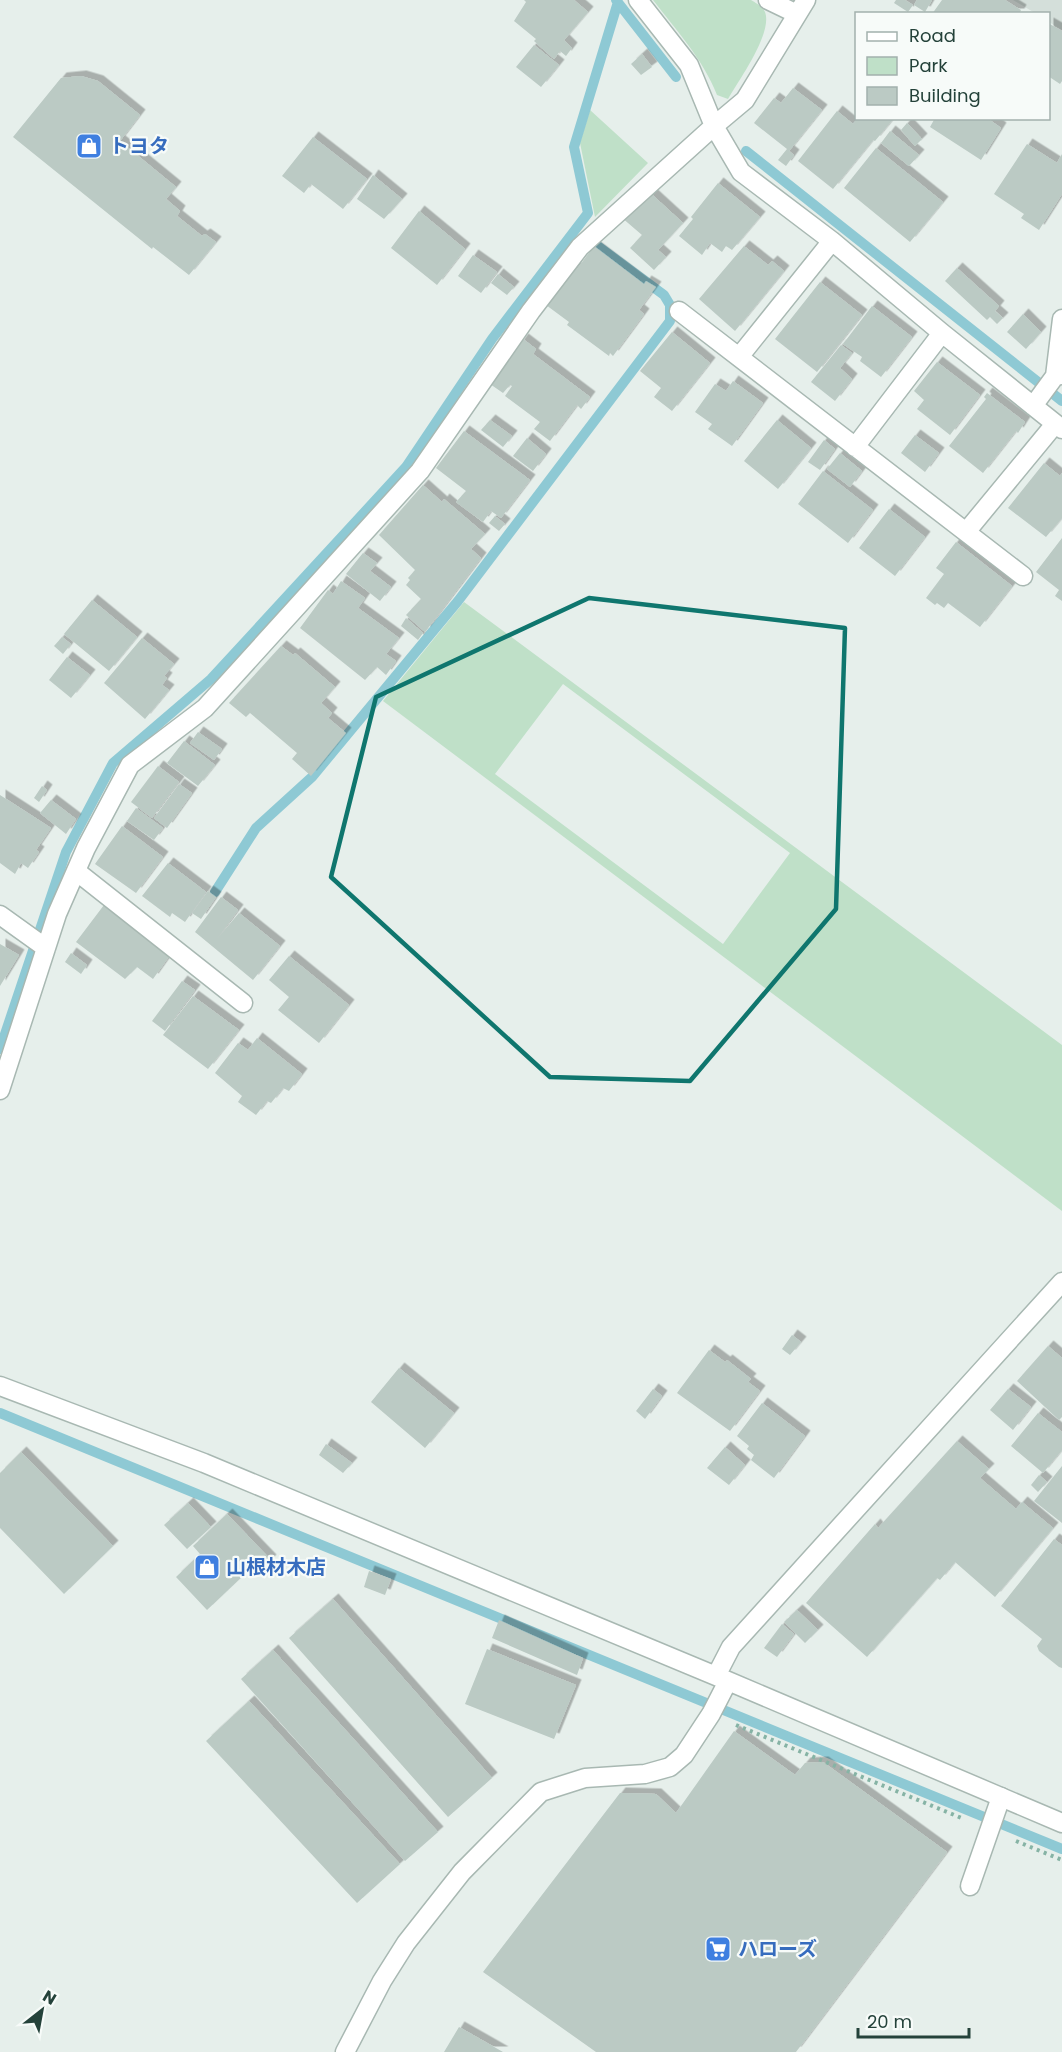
<svg xmlns="http://www.w3.org/2000/svg" width="1062" height="2052" font-family="Poppins,'Noto Sans JP',sans-serif">
<style>
.built{fill:#d4dfda}
.green{fill:#bfe0c8;fill-rule:evenodd}
.lines{fill:none;stroke-linecap:round;stroke-linejoin:round}
.stream{stroke:#8ec9d4;stroke-width:10}
.building{fill:#bbcac4;filter:url(#shadow)}
.lane-casing{stroke:#a8b8b2;stroke-width:21}
.street-casing{stroke:#a8b8b2;stroke-width:21}
.path{stroke:#86b3a5;stroke-width:4;stroke-dasharray:3 4.5;stroke-linecap:butt}
.lane{stroke:#fff;stroke-width:18}
.street{stroke:#fff;stroke-width:18}
.marked{fill:none;stroke:#0f766e;stroke-width:4.5;stroke-linejoin:round}
.labels{text-anchor:middle;stroke-width:4.5;stroke-linejoin:round;paint-order:stroke}
.shop-label{font-size:20px;font-weight:bold;fill:#366cbe;stroke:#f7fbf9;text-anchor:start}
</style>
<defs>
<filter id="shadow"><feDropShadow dx="5.5" dy="-5.5" stdDeviation="0" flood-color="#0004"/></filter>
</defs>
<rect width="100%" height="100%" fill="#e6efeb"/>
<path class="built" d="M1013 0H1062V30L1049 22 1048 14 1035 13Z"/>
<path class="green" d="M653 0H751C756 3 762 6 765 12 773 33 739 80 728 99L717 95C703 59 676 30 653 0Z
M590 110 648 163 595 217 580 143Z
M464 602 1062 1045V1211L383 701ZM563 684 790 853 723 944 495 774Z"/>
<g class="lines">
<path class="stream" d="M616 0 676 77
M746 151 1062 401
M215 892 256 828 312 777 458 601 670 321V305L664 295 595 244
M0 1049 66 852 113 763 211 679 406 467 492 339 588 213 574 147 618 2
M0 1413 1062 1849"/>
</g>
<path class="building" d="M524 0H574L588 12 564 40 572 48 566 56 560 51 554 59 534 41 536 39 514 21 526 2Z
M896 0H905L913 5 908 12 894 3Z
M917 0H932L925 12 914 5Z
M942 0H1005L1021 10 1019 14H932Z
M1048 23 1062 31V81L1060 84 1048 76Z
M534 45 559 65 541 87 516 67Z
M642 54 652 67 641 75 631 64Z
M81 76 98 81 140 115 120 141 176 187 166 199 180 211 177 216 202 236 205 234 216 242 189 275 153 247 152 249 13 137 61 78Z
M793 88 822 110 789 151 794 155 786 166 778 160 787 149 754 123 774 98 781 103Z
M837 111 853 124 858 118H894L875 141 873 140 833 189 798 161Z
M935 118H987L1001 128 981 160 930 127Z
M907 123 922 139 915 146 901 130Z
M890 131 919 155 909 166 881 143Z
M313 137 367 179 343 209 311 184 304 193 282 176Z
M1027 144 1057 163 1062 154V194L1039 230 1021 218 1024 214 994 194Z
M876 148 943 202 910 242 844 188Z
M373 175 402 199 384 219 357 199Z
M718 183 760 217 732 250 726 246 722 252 710 243 702 255 679 236 693 219 691 217Z
M647 190 683 223 658 250 666 257 654 270 630 248 642 235 621 217Z
M419 211 465 249 437 285 391 248Z
M594 246 644 284 646 281 656 287 639 310 644 314 613 356 610 353 609 356 567 325 569 322 546 305 575 266 577 269Z
M744 246 768 265 772 261 784 271 735 331 699 299Z
M473 255 497 272 481 293 458 276Z
M957 268 999 306 995 311 1003 318 997 324 990 317 987 320 945 281Z
M498 274 514 287 507 295 491 283Z
M820 282 862 315 817 372 775 339Z
M872 306 912 337 881 377 860 361 862 357 843 344Z
M1023 314 1041 332 1026 349 1007 332Z
M672 332 710 363 672 411 654 397 661 388 640 371Z
M523 339 536 349 533 354 590 397 581 409 577 405 550 441 534 429 540 422 505 396 512 386 510 385 503 393 490 384Z
M841 345 852 353 840 368 852 379 835 401 811 382Z
M937 362 980 395 950 435 917 409 924 400 914 391Z
M733 381 763 403 732 446 708 429 712 424 695 412 715 384 726 391Z
M987 393 1025 422 1018 433 1016 431 983 473 949 446 986 399 984 397Z
M490 420 512 436 503 447 481 430Z
M777 420 811 448 778 489 744 461Z
M464 431 530 480 501 518 491 511 483 522 456 502 466 491 436 468Z
M915 435 939 453 925 472 901 453Z
M527 438 546 454 533 471 513 456Z
M824 440 835 449 820 470 808 462Z
M840 453 862 471 850 487 827 469Z
M1044 463 1060 476 1062 473V518L1046 537 1008 508Z
M823 471 873 510 848 543 798 504Z
M423 485 442 502 444 499 485 534 471 549 481 558 425 632 406 615 421 599 406 585 410 580 408 578 415 570 379 535Z
M889 509 925 537 895 576 859 548Z
M495 516 505 524 499 531 489 523Z
M1062 538V601L1055 596 1059 590 1036 572Z
M956 542 1012 586 980 627 948 603 944 608 937 603 935 605 926 598 944 574 936 568Z
M363 553 377 563 370 571 391 587 380 601 346 574Z
M341 581 365 598 358 608 399 638 386 654 396 661 386 675 377 667 365 680 300 628 328 590 333 594Z
M92 600 137 637 109 671 64 634Z
M406 618 423 633 418 640 401 626Z
M62 637 71 644 63 654 54 646Z
M142 638 174 664 164 676 167 678 162 685 169 690 145 719 104 683Z
M281 646 293 655 295 653 335 687 321 703 332 713 328 718 346 733 311 776 292 759 297 753 250 713 246 717 229 703Z
M67 657 90 675 71 698 49 680Z
M198 732 222 749 214 760 190 743Z
M184 741 215 765 198 786 167 763Z
M158 766 179 782 152 818 131 802Z
M179 784 192 793 167 828 154 818Z
M42 786 47 790 39 802 34 798Z
M0 795 51 828 36 850 39 852 28 868 21 863 15 874 0 863Z
M51 800 76 819 66 834 40 813Z
M136 808 163 828 154 840 127 821Z
M122 826 163 857 136 893 95 864Z
M168 863 206 892 185 922 172 913 170 917 142 896Z
M208 891 216 897 201 919 192 913Z
M221 897 238 910 217 939 239 913 280 946 253 980 195 932Z
M104 905 170 955 153 979 137 967 125 979 76 942Z
M0 944 19 955 0 986Z
M71 953 87 965 81 974 65 962Z
M289 956 349 1005 319 1043 278 1010 289 997 269 980Z
M182 981 195 990 165 1031 152 1021Z
M193 996 239 1030 208 1069 163 1035Z
M257 1038 302 1074 289 1091 283 1088 271 1103 267 1101 256 1115 238 1102 242 1096 215 1073 238 1043 248 1050Z
M792 1335 801 1342 790 1355 782 1349Z
M1048 1346 1062 1358V1417L1059 1420 1017 1381Z
M709 1350 725 1362 727 1360 751 1379 748 1382 760 1391 730 1431 677 1393Z
M399 1368 454 1413 425 1448 371 1402Z
M653 1389 662 1396 645 1419 636 1411Z
M1008 1389 1031 1407 1013 1430 990 1410Z
M762 1403 805 1436 774 1478 751 1460 754 1455 747 1449 749 1446 737 1436Z
M1038 1413 1062 1432V1450L1043 1473 1011 1446Z
M957 1441 989 1469 980 1478 1016 1509 1022 1502 1053 1528 995 1597 955 1562 940 1580 937 1578 867 1657 806 1603 875 1524 878 1528Z
M326 1444 352 1463 343 1473 319 1455Z
M725 1447 745 1465 729 1485 707 1468Z
M21 1452 113 1546 64 1594 0 1528V1473Z
M1062 1466V1523L1034 1501Z
M1039 1475 1047 1482 1038 1492 1031 1485Z
M188 1503 211 1527 187 1549 164 1525Z
M227 1514 271 1560 252 1578 247 1572 207 1610 176 1577 200 1554 193 1546Z
M1054 1539 1062 1545V1668L1059 1667 1039 1651 1037 1646 1042 1639 1001 1606Z
M369 1571 391 1579 385 1595 364 1587Z
M333 1599 492 1778 448 1817 289 1638Z
M797 1610 818 1630 805 1643 784 1622Z
M499 1620 583 1658 577 1675 492 1638Z
M782 1624 794 1634 777 1657 764 1648Z
M487 1649 576 1685 554 1739 465 1704Z
M273 1650 438 1832 405 1861 241 1679Z
M249 1701 400 1864 357 1903 206 1741Z
M734 1731 795 1775 805 1763 823 1762 947 1852 796 2052H596L483 1972 620 1793 656 1794 676 1813Z
M459 2027 503 2052H444Z"/>
<g class="lines">
<g class="lane-casing">
<path id="lane" d="M970 1886 1001 1797"/>
</g>
<g class="street-casing">
<path id="street" d="M638 0 689 65 714 126 741 172 832 241 942 333 1062 429
M768 0 797 14
M679 311 1023 576
M739 357 832 241
M1055 376 1062 319
M1033 406 1055 376 1062 375
M855 447 942 333
M966 532 1055 424
M76 871 243 1003
M0 915 46 948
M0 1090 57 914 86 848 130 765 205 708 420 471 531 311 580 247 714 126 745 100 806 0
M0 1386 204 1463 728 1681 1062 1823
M716 1676 731 1647 1062 1282
M345 2052 382 1981 406 1943 462 1872 541 1792 585 1778 645 1774 670 1767 684 1755 711 1714 728 1681"/>
</g>
<path class="path" d="M736 1725 964 1819
M1016 1841 1062 1860"/>
<use href="#lane" class="lane"/>
<use href="#street" class="street"/>
</g>
<path class="marked" d="M589 598 845 628 836 909 690 1081 550 1077 331 877 376 697Z"/>
<defs>
<g id="shop-square" transform="scale(1.35)"><rect x="-9" y="-9" width="18" height="18" rx="4" fill="#3f7fe0" stroke="#f7fbf9"/><path d="M-5-2.5h2.3a2.7 3.5 0 0 1 5.4 0H5L5.5 6h-11ZM-1.5-2.5h3a1.5 2.3 0 0 0-3 0Z" fill="#fff"/></g>
<g id="supermarket-square" transform="scale(1.35)"><rect x="-9" y="-9" width="18" height="18" rx="4" fill="#3f7fe0" stroke="#f7fbf9"/><path d="M-6-5.5h2.5l.6 2H6L4.5 2H-2.5L-4.4-4H-6ZM-1.5 3.2a1.3 1.3 0 1 0 .1 0ZM3 3.2a1.3 1.3 0 1 0 .1 0Z" fill="#fff"/></g>
</defs>
<g fill-rule="evenodd">
<use href="#shop-square" x="89" y="146"/>
<use href="#shop-square" x="207" y="1567"/>
<use href="#supermarket-square" x="718" y="1949"/>
</g>
<g class="labels">
<g class="shop-label">
<text x="109" y="153">トヨタ</text>
<text x="226" y="1574">山根材木店</text>
<text x="738" y="1956">ハローズ</text>
</g>
</g>
<rect x="855" y="12" width="195" height="108" fill="#f7fbf9" stroke="#a3b1ad" stroke-width="1.5"/>
<rect x="867" y="32" width="30" height="9" fill="#ffffff" stroke="#a3b1ad" stroke-width="1.5"/>
<text x="909" y="42" font-size="18" fill="#24423a">Road</text>
<rect x="867" y="57" width="30" height="18" fill="#bfe0c8" stroke="#a3b1ad" stroke-width="1.5"/>
<text x="909" y="72" font-size="18" fill="#24423a">Park</text>
<rect x="867" y="87" width="30" height="18" fill="#bbcac4" stroke="#a3b1ad" stroke-width="1.5"/>
<text x="909" y="102" font-size="18" fill="#24423a">Building</text>
<g transform="translate(42 2010) rotate(31)" stroke="#f7fbf9" stroke-width="4.5" paint-order="stroke">
<path d="M0-4.5L10 22L0 15L-10 22Z" fill="#24423a"/>
<text y="-9" font-size="16" font-weight="bold" text-anchor="middle" fill="#24423a">N</text>
</g>
<path d="M858 2028v9h111v-9" fill="none" stroke="#24423a" stroke-width="3"/>
<text x="867" y="2028" font-size="18" fill="#24423a" stroke="#f7fbf9" stroke-width="4.5" paint-order="stroke">20 m</text>
</svg>
